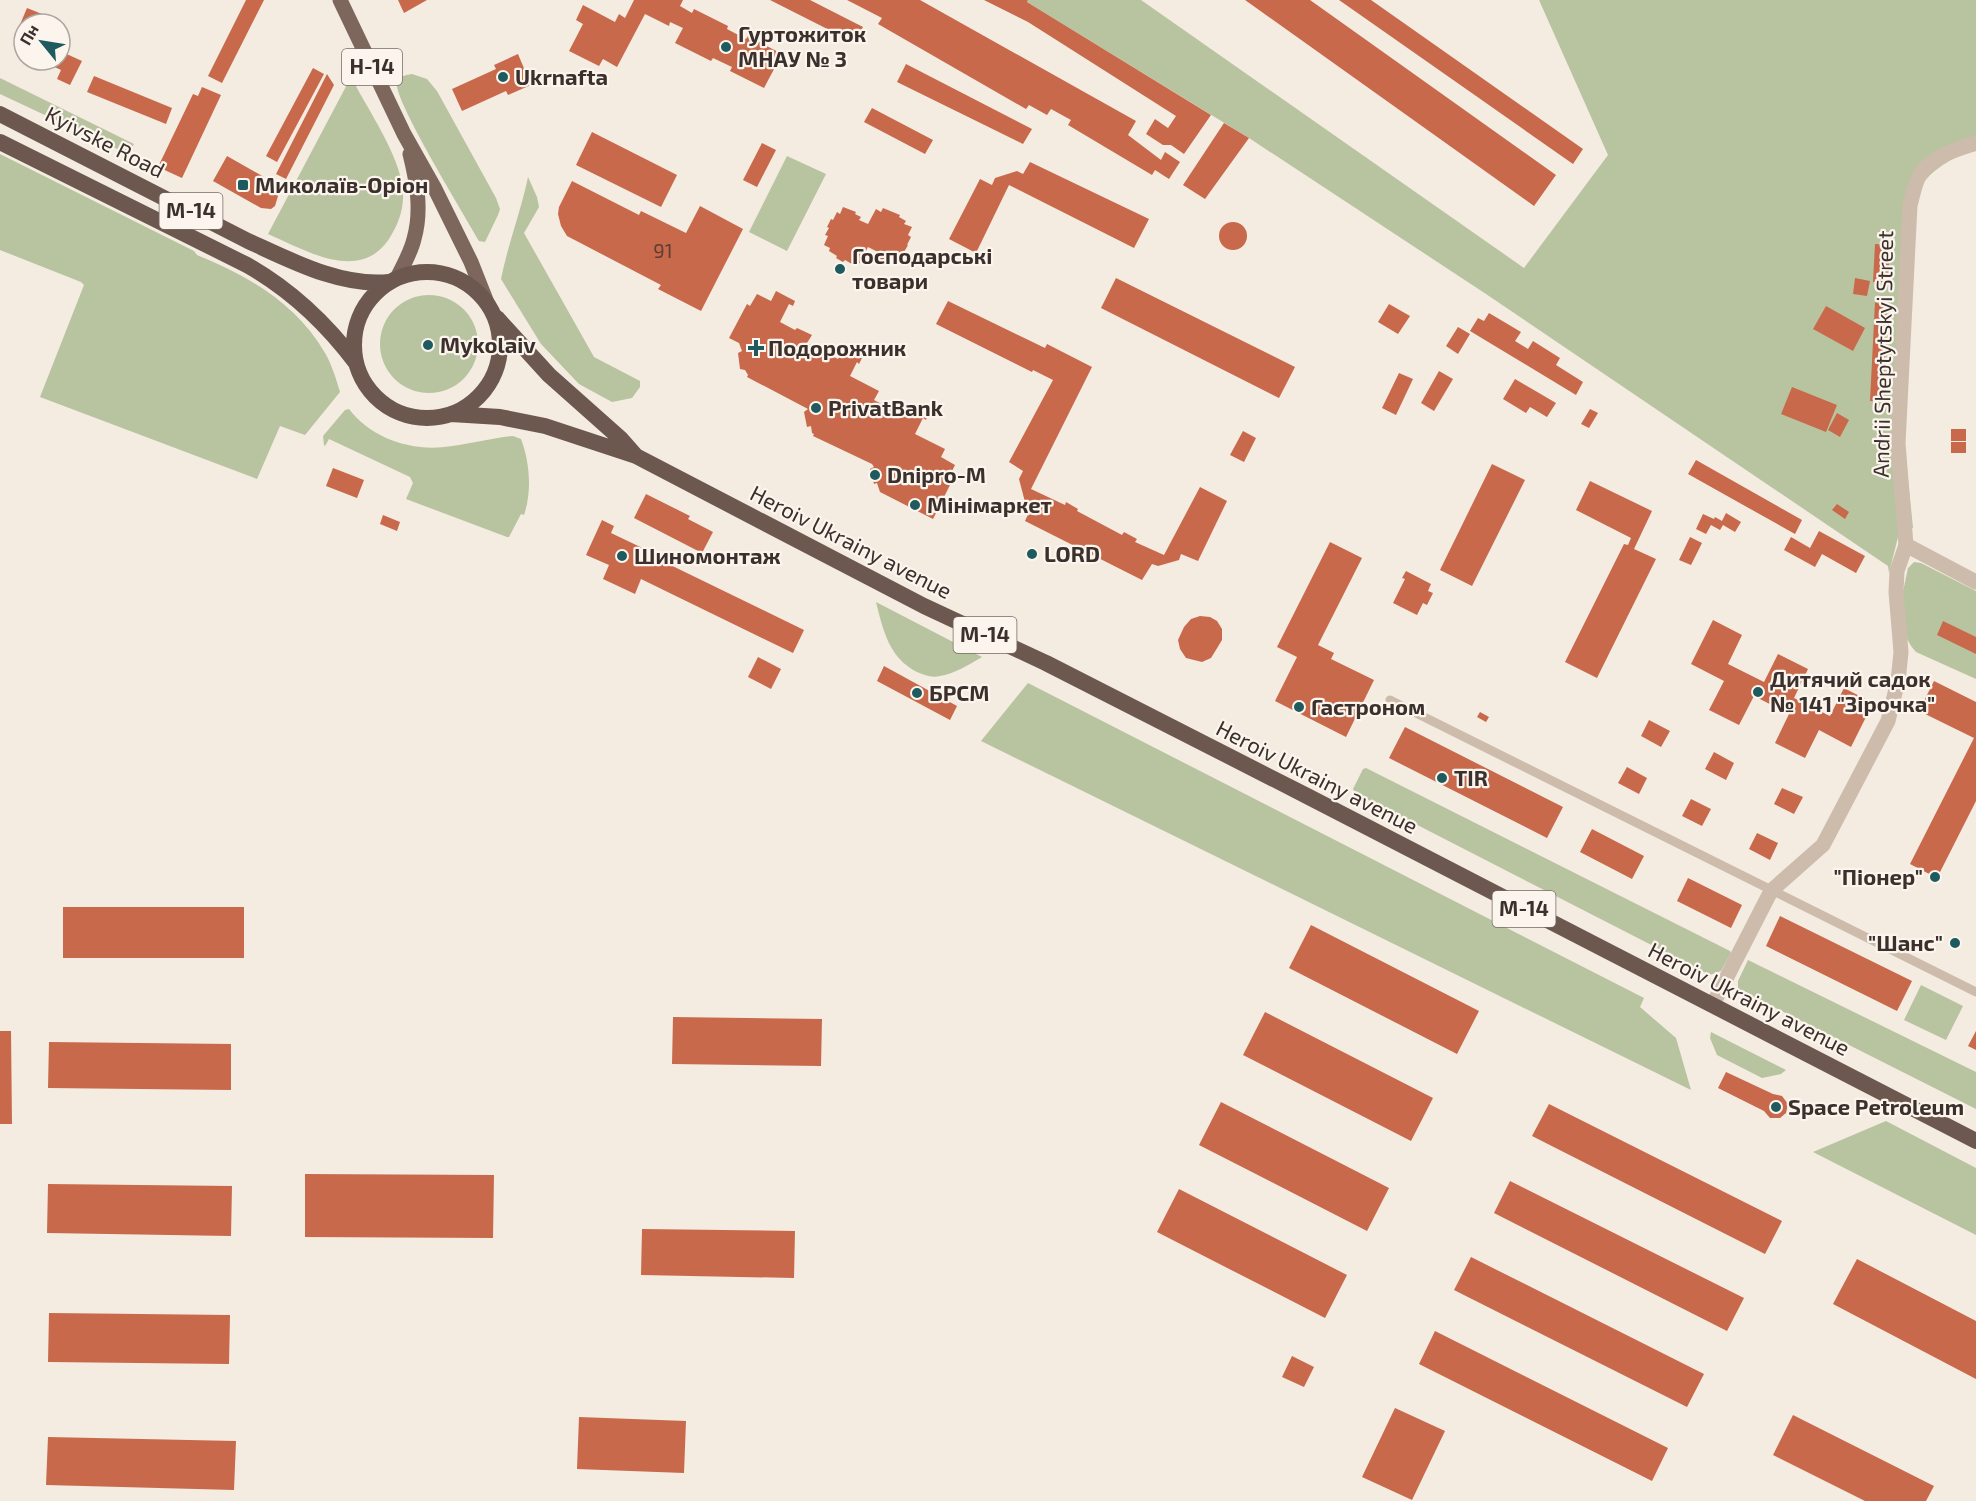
<svg xmlns="http://www.w3.org/2000/svg" width="1976" height="1501" font-family="'Exo 2',sans-serif">
<style>
.green{fill:#b8c4a0}
.building{fill:#c8694b}
.lines{fill:none;stroke-linecap:round;stroke-linejoin:round}
.service{stroke:#cdbbac;stroke-width:9}
.minor{stroke:#cdbbac;stroke-width:15}
.primary{stroke:#7d675c;stroke-width:15}
.trunk{stroke:#6c584f;stroke-width:16}
.poi-dot{fill:#1f5a5e;stroke:#fbf5ee;stroke-width:2}
.labels{text-anchor:middle;stroke-width:4.5;stroke-linejoin:round;paint-order:stroke}
.number-label{font-size:20px;fill:#5e3e33}
.shield{fill:#fbf5ee;stroke:#756b66;stroke-width:1.5}
.shield-label{font-size:21px;font-weight:bold;fill:#3b302b}
.poi-label{font-size:22px;font-weight:bold;fill:#3b302b;stroke:#fbf5ee;text-anchor:start}
.street-label{font-size:22px;fill:#3b302b;stroke:#fbf5ee}
</style>
<rect width="100%" height="100%" fill="#f4ebe1"/>
<path class="green" d="M1028 0H1141L1524 268 1608 155 1539 0H1976V151C1960 152 1931 170 1923 184 1919 189 1918 197 1916 203L1904 438 1913 528 1900 529 1889 573 1888 566 1486 294 1249 138 1027 2Z
M412 74 427 79 437 91 496 198 500 209 498 215 485 242 479 241C467 219 393 99 397 83 399 76 406 75 412 74Z
M351 77C366 106 392 144 400 175 406 196 403 214 393 232 365 286 309 252 268 234Z
M0 78 134 144 128 154 0 94Z
M0 154 194 251 197 255C249 276 297 304 325 353 332 365 336 379 340 392L305 435 280 426 257 479 40 397 84 285 81 282 0 250Z
M787 156 826 174 787 251 749 232Z
M528 177 537 197 539 207 524 233 594 357 640 381V387L632 398 612 402 579 384 541 344 501 279C508 244 521 211 528 177Z
M380 344a49 49 0 1 1 98 0a49 49 0 1 1-98 0Z
M349 409C370 437 409 451 444 447 467 445 490 438 513 436L521 439C530 463 532 491 524 515L521 514 509 537H507L406 499 413 483 410 477 329 439 325 446 324 445 323 436 345 410Z
M1914 562 1921 563 1976 591V679L1916 652 1911 646 1906 637 1902 596 1908 568Z
M876 602 982 657C968 665 956 673 940 676 931 678 925 675 917 672 889 658 883 630 876 602Z
M1028 683 1644 998 1640 1007 1676 1038 1691 1090 981 741Z
M1366 768 1730 951 1731 953 1721 971 1710 975 1355 793 1353 789 1363 769Z
M1748 960 1976 1072V1109L1738 989V981Z
M1921 985 1963 1006 1946 1040 1904 1020Z
M1711 1032 1786 1070 1781 1074 1762 1078 1717 1055 1710 1038Z
M1886 1121 1976 1168V1235L1813 1152Z"/>
<path class="building" d="M246 0H264L222 83 208 76Z
M398 0H427L404 13Z
M634 0H683L680 6 692 13 694 9 728 26 727 29 746 39 748 36 782 54 764 88 730 71 732 67 713 58 711 61 675 43 683 28 670 22 669 26 645 14 617 67 603 59 599 66 569 51 583 24 576 20 583 5 615 22 619 14 625 18Z
M770 0H810L863 27 855 43Z
M847 0H920L1136 121 1128 135 1161 160 1165 152 1180 162 1169 179 1155 170 1152 175 1068 125 1071 120 1051 109 1047 115 1029 105 1026 109 878 24 882 18Z
M984 0H1028L1027 2 1211 115 1184 154 1171 145H1163L1146 134 1155 119 1168 128 1176 116 1028 22Z
M1245 0H1310L1556 175 1534 206Z
M1339 0H1371L1583 149 1573 164Z
M27 8 42 14 38 24H24V29L19 27Z
M60 51 82 61 70 85 57 79 61 70 46 63 47 60H60Z
M518 54 531 85 508 95 506 91 462 111 452 89 496 69 494 65Z
M906 64 1032 129 1023 144 897 82Z
M313 68 324 74 277 162 266 156Z
M327 74 334 85 286 179 276 174Z
M94 76 172 108 166 124 87 92Z
M202 87 221 95 182 178 158 167 193 94 198 96Z
M872 108 933 140 925 154 864 122Z
M1224 123 1249 138 1205 199 1183 185Z
M592 132 677 175 661 207 576 165Z
M762 143 776 150 757 187 743 180Z
M227 156 264 177 261 182 272 188 278 196 275 206 271 209 261 208 213 181Z
M1030 162 1149 219 1134 248 1009 185 976 253 949 239 980 179 992 185 995 178 1017 171 1023 174Z
M572 181 639 215 641 211 686 233 700 206 743 229 701 311 658 289 661 285 567 236 561 226 558 214 559 207Z
M843 207 856 212 855 214 861 217 859 220 868 224 876 209 881 212 883 208 900 215 899 217 906 221 904 224 912 227 908 235 911 237 907 245H908L899 261 895 259 892 265 887 262 886 264 875 256 878 252 868 247 859 264 854 261 852 264 845 260 843 262 836 258 837 256 829 251 830 248 824 245 828 236 825 235 829 228 827 227 831 219 833 220 837 212 840 214Z
M1219 236a14 14 0 1 1 28 0a14 14 0 1 1-28 0Z
M1875 244 1890 245 1888 282H1873Z
M1116 278 1295 367 1279 398 1101 308Z
M1855 278 1870 281 1867 296 1853 294Z
M776 291 795 301 793 306 789 304 780 322 795 330 797 328 812 335 807 343 838 359 841 353 848 356 850 352 862 358 859 364 857 362 850 376 879 391 874 400 904 416 907 409 914 412 916 409 928 415 926 420 923 418 915 434 945 449 941 457 955 465 949 477 953 479 933 519 880 492 877 483 874 484 870 469 874 467 872 464 813 436 814 434 812 433 811 426 807 427 804 412 808 409 747 377 748 375 745 370 740 369 738 353 742 351 739 343 729 338 747 304 750 306 757 294 771 301Z
M948 301 1045 348 1047 344 1092 367 1031 489 1065 505 1066 502 1078 509 1077 511 1122 535 1124 532 1137 539 1135 542 1164 555 1200 487 1227 501 1198 561 1181 554 1179 560 1158 566 1152 564 1142 580 1025 521 1032 506 1025 502 1019 479 1023 471 1009 462 1053 380 1033 370 1032 372 936 324Z
M1875 302 1887 307 1883 401H1870Z
M1389 304 1410 316 1398 334 1378 322Z
M1826 306 1865 328 1853 351 1813 329Z
M1489 313 1521 332 1515 341 1528 349 1533 341 1560 358 1556 365 1583 382 1576 395 1470 331 1478 318 1484 321Z
M1458 327 1470 334 1458 354 1446 346Z
M1439 371 1453 379 1434 411 1421 403Z
M1399 373 1413 379 1396 415 1382 408Z
M1515 379 1556 403 1547 417 1530 407 1526 413 1503 399Z
M1792 387 1837 405 1826 432 1781 414Z
M1590 409 1598 413 1589 428 1581 424Z
M1837 413 1849 420 1840 437 1828 430Z
M1951 429H1966V441H1951Z
M1243 431 1256 438 1244 462 1230 455Z
M1951 442H1966V453H1951Z
M1696 460 1802 520 1795 534 1688 474Z
M1492 464 1525 480 1472 586 1440 570Z
M333 468 364 480 357 498 326 486Z
M1590 481 1652 511 1634 549 1656 559 1597 678 1565 662 1624 544 1628 545 1631 538 1576 510Z
M646 494 690 516 688 519 713 532 702 553 634 518Z
M1837 504 1849 512 1845 519 1832 510Z
M1726 513 1741 522 1735 532 1723 525 1720 530 1711 525 1706 534 1696 529 1703 514 1714 519 1715 517 1722 521Z
M383 515 400 522 397 531 380 524Z
M602 520 614 526 611 533 655 554 654 557 804 630 793 653 641 579 635 594 603 579 609 565 586 555Z
M1819 531 1865 556 1856 573 1822 554 1815 567 1784 550 1791 537 1810 548Z
M1690 537 1702 543 1691 565 1679 560Z
M1330 542 1362 558 1318 645 1334 653 1331 659 1374 680 1346 737 1275 701 1297 657 1277 647Z
M1406 571 1431 584 1428 591 1433 593 1427 605 1423 603 1417 615 1393 603 1405 579 1402 578Z
M1200 616 1210 617 1217 621 1222 629V640L1211 658 1202 662 1186 658 1180 649 1178 640 1184 627 1191 619Z
M1713 620 1742 635 1728 664 1764 682 1778 654 1808 669 1794 698 1830 716 1844 688 1873 703 1851 747 1819 730 1805 758 1775 743 1789 714 1754 696 1739 725 1709 710 1724 681 1691 664Z
M1943 621 1976 637V654L1937 635Z
M758 657 781 669 771 689 748 677Z
M884 666 957 706 950 720 877 681Z
M1934 681 1976 702V801L1937 878 1910 864 1974 738 1919 711Z
M1480 712 1489 717 1486 722 1477 717Z
M1649 720 1670 731 1661 747 1641 736Z
M1405 727 1563 807 1547 838 1389 758Z
M1714 752 1734 763 1726 780 1705 769Z
M1627 767 1647 778 1639 794 1618 783Z
M1782 788 1803 797 1794 814 1774 804Z
M1691 799 1711 809 1702 826 1682 816Z
M1592 829 1644 856 1632 879 1580 852Z
M1757 833 1778 843 1770 860 1749 849Z
M1688 878 1742 905 1731 928 1677 901Z
M63 907H244V958H63Z
M1780 916 1912 981 1897 1011 1766 946Z
M1311 925 1479 1011 1457 1054 1289 968Z
M1265 1012 1433 1098 1411 1141 1243 1055Z
M673 1017 822 1019 821 1066 672 1064Z
M0 1031H11L12 1124H0Z
M1976 1031V1050L1968 1046Z
M49 1042 231 1044V1090L48 1088Z
M1726 1072 1773 1094 1782 1096 1788 1104 1786 1113 1780 1118H1770L1764 1111 1718 1088Z
M1221 1102 1389 1188 1367 1231 1199 1145Z
M1549 1104 1782 1221 1765 1254 1532 1136Z
M305 1174 494 1175 493 1238 305 1237Z
M1510 1181 1744 1298 1727 1331 1494 1213Z
M48 1184 232 1186 231 1236 47 1233Z
M1179 1189 1347 1275 1325 1318 1157 1232Z
M642 1229 795 1231 794 1278 641 1275Z
M1471 1257 1704 1374 1687 1407 1454 1290Z
M1857 1259 1976 1321V1379L1833 1304Z
M49 1313 230 1315 229 1364 48 1362Z
M1435 1331 1668 1448 1652 1481 1419 1364Z
M1292 1356 1314 1367 1304 1387 1282 1377Z
M1395 1408 1445 1431 1412 1500 1362 1477Z
M1793 1415 1934 1486 1926 1501H1865L1773 1455Z
M579 1417 686 1421 684 1473 577 1469Z
M48 1437 236 1441 234 1490 46 1485Z"/>
<g class="lines">
<path class="service" d="M1390 700 1976 992"/>
<path class="minor" d="M1906 545 1976 582
M1713 1004 1771 891 1823 845 1888 721 1898 681 1901 652 1896 592 1897 571 1906 545 1898 443 1910 205C1913 195 1915 181 1921 173 1933 156 1957 149 1976 143"/>
<path class="primary" d="M340 0 404 134 435 189 471 262 488 305
M397 278C403 266 411 252 414 239 422 211 417 182 410 154"/>
<path class="trunk" d="M0 114 248 241C292 261 341 287 389 282
M0 142 247 265C291 290 326 323 356 363
M354 345a73 73 0 1 1 146 0a73 73 0 1 1-146 0Z
M497 318 549 375 621 439 636 456
M451 414 500 417 545 426 636 456 924 606 1046 663 1307 796 1976 1141"/>
</g>
<g class="poi-dot">
<circle cx="726" cy="47" r="6"/>
<circle cx="503" cy="77" r="6"/>
<rect x="237" y="179" width="12" height="12" rx="3"/>
<circle cx="840" cy="269" r="6"/>
<circle cx="428" cy="345" r="6"/>
<path d="M753 339h6v6h6v6h-6v6h-6v-6h-6v-6h6z"/>
<circle cx="816" cy="408" r="6"/>
<circle cx="875" cy="475" r="6"/>
<circle cx="915" cy="505" r="6"/>
<circle cx="1032" cy="554" r="6"/>
<circle cx="622" cy="556" r="6"/>
<circle cx="1758" cy="692" r="6"/>
<circle cx="917" cy="693" r="6"/>
<circle cx="1299" cy="707" r="6"/>
<circle cx="1442" cy="778" r="6"/>
<circle cx="1935" cy="877" r="6"/>
<circle cx="1955" cy="943" r="6"/>
<circle cx="1776" cy="1107" r="6"/>
</g>
<g class="labels">
<g class="number-label">
<text x="663" y="258">91</text>
</g>
<g class="shield">
<rect x="342" y="49" width="60" height="36" rx="4.5"/>
<rect x="159.5" y="193" width="63" height="36" rx="4.5"/>
<rect x="953.5" y="617" width="63" height="36" rx="4.5"/>
<rect x="1492.5" y="891" width="63" height="36" rx="4.5"/>
</g>
<g class="shield-label">
<text x="372" y="74">Н-14</text>
<text x="191" y="218">М-14</text>
<text x="985" y="642">М-14</text>
<text x="1524" y="916">М-14</text>
</g>
<g class="poi-label">
<text x="738" y="42">Гуртожиток<tspan x="738" dy="25">МНАУ № 3</tspan></text>
<text x="515" y="85">Ukrnafta</text>
<text x="255" y="193">Миколаїв-Оріон</text>
<text x="852" y="264">Господарські<tspan x="852" dy="25">товари</tspan></text>
<text x="440" y="353">Mykolaiv</text>
<text x="768" y="356">Подорожник</text>
<text x="828" y="416">PrivatBank</text>
<text x="887" y="483">Dnipro-M</text>
<text x="927" y="513">Мінімаркет</text>
<text x="1044" y="562">LORD</text>
<text x="634" y="564">Шиномонтаж</text>
<text x="1770" y="687">Дитячий садок<tspan x="1770" dy="25">№ 141 "Зірочка"</tspan></text>
<text x="929" y="701">БРСМ</text>
<text x="1311" y="715">Гастроном</text>
<text x="1454" y="786">TIR</text>
<text x="1923" y="885" text-anchor="end">"Піонер"</text>
<text x="1943" y="951" text-anchor="end">"Шанс"</text>
<text x="1788" y="1115">Space Petroleum</text>
</g>
<g class="street-label">
<text transform="translate(105 142) rotate(27)" y="8">Kyivske Road</text>
<text transform="translate(1883 354) rotate(-89)" y="8">Andrii Sheptytskyi Street</text>
<text transform="translate(851 542) rotate(27)" y="8">Heroiv Ukrainy avenue</text>
<text transform="translate(1317 777) rotate(27)" y="8">Heroiv Ukrainy avenue</text>
<text transform="translate(1749 999) rotate(27)" y="8">Heroiv Ukrainy avenue</text>
</g>
</g>
<g transform="translate(42 42) rotate(300)"><circle r="28" fill="#fbf5ee" stroke="#aea6a0" stroke-width="1.5"/>
<path d="M0-4.5L10 22L0 15L-10 22Z" fill="#1f5a5e"/>
<text y="-9" font-size="16" font-weight="bold" text-anchor="middle" fill="#3b302b">Пн</text>
</g>
</svg>
